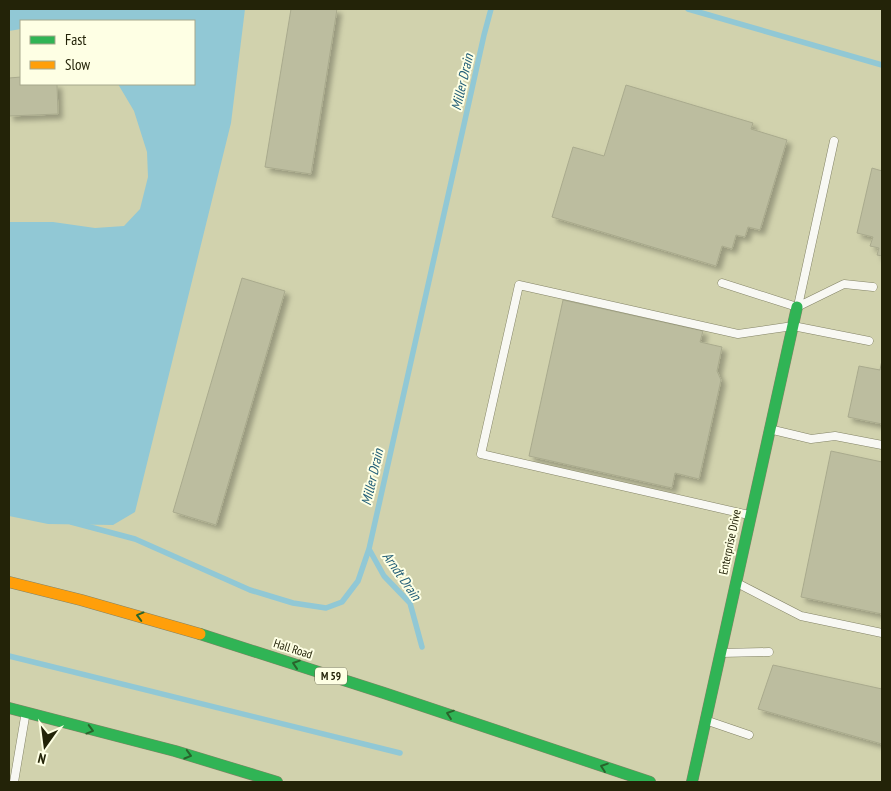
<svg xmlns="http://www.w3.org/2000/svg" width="891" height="791" font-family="'PT Sans Narrow',sans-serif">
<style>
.water{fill:#91c8d5}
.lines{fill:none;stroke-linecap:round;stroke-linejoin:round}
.stream{stroke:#91c8d5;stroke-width:5.5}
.building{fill:#bcbd9f;stroke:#a9aa8d;filter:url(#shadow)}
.lane-casing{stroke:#838366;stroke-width:9}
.fast-casing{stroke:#838366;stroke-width:12}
.slow-casing{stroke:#838366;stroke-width:12}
.lane{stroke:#f8f8f3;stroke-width:8}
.fast{stroke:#30b455;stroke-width:11}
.slow{stroke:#ff9f0a;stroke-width:11}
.oneway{stroke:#29642b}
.labels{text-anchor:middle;stroke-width:4;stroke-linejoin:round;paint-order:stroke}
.shield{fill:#feffe4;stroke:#65654a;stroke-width:1}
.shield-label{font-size:11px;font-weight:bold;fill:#232308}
.street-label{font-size:12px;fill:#232308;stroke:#feffe4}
.water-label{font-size:14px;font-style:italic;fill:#225e77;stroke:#feffe4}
</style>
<defs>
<filter id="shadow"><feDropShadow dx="4.5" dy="4.5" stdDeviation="2.5" flood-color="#0004"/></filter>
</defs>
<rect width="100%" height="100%" fill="#d1d2ad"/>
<path class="water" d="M9 9H245L231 123 135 512 113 525 48 524 9 516V222H53L95 228 124 226 140 209 148 177 147 152 134 111 118 84H194V21H21V29L9 31Z"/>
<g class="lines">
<path class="stream" d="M688 9 882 65
M71 522 135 539 250 590 293 603 326 608 342 602 358 581 369 549 484 35 491 9
M369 549 384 576 410 603 422 647
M9 656 400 753"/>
</g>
<path class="building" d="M291 9H337L311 174 265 167Z
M21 77V84H57L58 114 9 116V78Z
M626 85 753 123 751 129 787 140 760 230 748 227 745 237 736 235 732 249 722 246 716 266 552 217 573 147 604 156Z
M872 168 882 171V256L877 255 879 248 870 246 873 237 857 233Z
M242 278 285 291 216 525 173 512Z
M563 300 703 331 700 342 722 347 717 371 721 380 699 479 675 473 672 488 529 456Z
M882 360V424L848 417 859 366 880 370Z
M831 451 882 462V614L801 597Z
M773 665 882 689V744L758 709Z"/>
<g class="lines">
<g class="lane-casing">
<path id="lane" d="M722 283 797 307 844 284 873 287
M798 306 834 141
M769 429 811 439 835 436 882 445
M749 515 481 454 519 285 738 334 793 326 869 341
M737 583 801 616 882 633
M721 653 769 652
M708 721 749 735
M14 782 25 717"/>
</g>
<g class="fast-casing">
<path id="fast" d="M200 634 384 693 650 782
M9 708 175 751 277 782
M692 782 797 307"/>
</g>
<g class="slow-casing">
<path id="slow" d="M9 582 81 600 200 634"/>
</g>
<use href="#lane" class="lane"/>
<use href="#fast" class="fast"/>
<use href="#slow" class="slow"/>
</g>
<defs><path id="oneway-chevron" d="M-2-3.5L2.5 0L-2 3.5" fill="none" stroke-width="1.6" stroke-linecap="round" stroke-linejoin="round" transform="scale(1.25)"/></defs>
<g class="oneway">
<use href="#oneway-chevron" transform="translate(140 616) rotate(-165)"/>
<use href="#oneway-chevron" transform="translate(296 664) rotate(-162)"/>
<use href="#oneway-chevron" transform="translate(450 714) rotate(-161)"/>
<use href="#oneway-chevron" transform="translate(90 730) rotate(15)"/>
<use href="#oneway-chevron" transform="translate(188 755) rotate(16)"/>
<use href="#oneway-chevron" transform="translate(604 767) rotate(-161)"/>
</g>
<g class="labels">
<rect class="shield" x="315" y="667.5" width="32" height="17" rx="4"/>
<g class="shield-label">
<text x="331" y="680">M 59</text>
</g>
<g class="street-label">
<text transform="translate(730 542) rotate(-78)" y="4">Enterprise Drive</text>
<text transform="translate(293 649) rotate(18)" y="4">Hall Road</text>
</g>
<g class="water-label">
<text transform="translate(462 82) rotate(-77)" y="5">Miller Drain</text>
<text transform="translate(372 477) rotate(-77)" y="5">Miller Drain</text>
<text transform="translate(402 576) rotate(55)" y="5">Arndt Drain</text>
</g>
</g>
<rect width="891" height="791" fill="none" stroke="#232308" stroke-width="20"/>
<rect x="20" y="20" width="175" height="65" fill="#feffe4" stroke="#a6a78c"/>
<rect x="30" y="36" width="25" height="8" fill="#30b455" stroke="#a6a78c"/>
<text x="65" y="45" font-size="15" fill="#232308">Fast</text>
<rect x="30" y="61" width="25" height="8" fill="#ff9f0a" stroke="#a6a78c"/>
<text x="65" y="70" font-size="15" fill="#232308">Slow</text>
<g transform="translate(45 746) rotate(194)" stroke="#feffe4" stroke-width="4" paint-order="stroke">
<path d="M0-4L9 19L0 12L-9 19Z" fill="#232308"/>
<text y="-8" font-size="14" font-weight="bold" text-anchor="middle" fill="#232308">N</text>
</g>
</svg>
